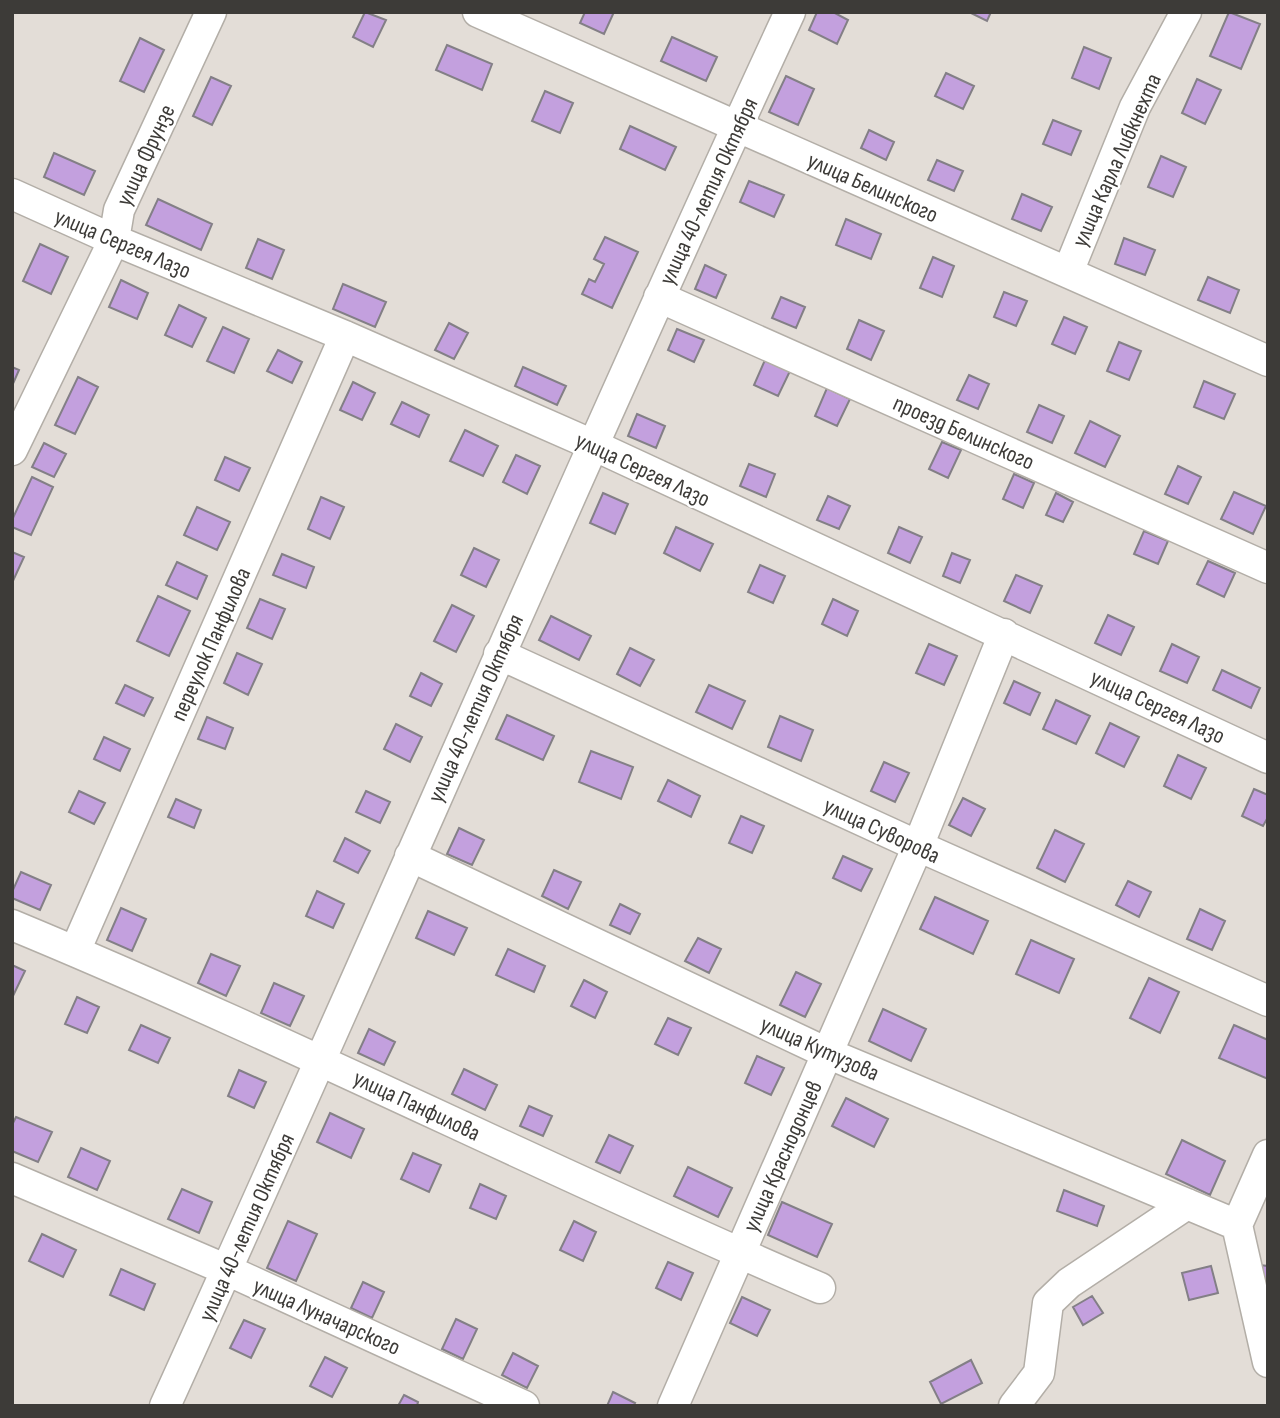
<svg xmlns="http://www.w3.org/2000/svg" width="1280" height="1418" font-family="'Sofia Sans Condensed',sans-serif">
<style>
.building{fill:#c3a0de;stroke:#837f86;stroke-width:2}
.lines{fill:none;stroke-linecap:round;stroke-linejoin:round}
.minor-casing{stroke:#b3aea7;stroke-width:33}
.minor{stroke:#fff;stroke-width:30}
.labels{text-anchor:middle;stroke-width:5;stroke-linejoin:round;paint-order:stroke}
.street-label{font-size:23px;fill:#3d3b38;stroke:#fff}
</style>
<rect width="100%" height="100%" fill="#e3ddd7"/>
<path class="building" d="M365 12 386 20 373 47 353 37Z
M585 12H614L604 34 580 23Z
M817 12H833L848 20 837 44 809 30Z
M969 12H991L987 21Z
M1229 12 1260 24 1241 69 1210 56Z
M672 37 717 57 706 81 661 61Z
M140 38 164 50 144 92 120 81Z
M447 45 492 64 482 90 436 70Z
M1084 47 1111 58 1099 89 1072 78Z
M946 73 974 86 963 109 935 96Z
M786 76 814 89 798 125 769 112Z
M211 77 231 86 212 125 193 116Z
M1197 79 1221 90 1205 124 1182 113Z
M545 91 573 103 560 133 532 121Z
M1053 120 1081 131 1071 155 1043 144Z
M630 126 676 147 665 170 620 149Z
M869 130 894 142 886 160 861 148Z
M54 153 95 171 84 195 44 177Z
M1161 156 1186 167 1173 197 1148 187Z
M937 160 963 171 954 191 928 180Z
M749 181 784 195 774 217 740 202Z
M1022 194 1052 207 1041 231 1012 219Z
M158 199 212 224 201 250 146 225Z
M846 219 881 234 871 259 836 245Z
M605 237 638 252 612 308 582 294 589 279 595 282 604 264 594 259Z
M1124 238 1155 250 1145 275 1115 264Z
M258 239 284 250 272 279 246 268Z
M40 244 68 257 51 294 23 281Z
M933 257 954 266 942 297 920 288Z
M705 265 726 275 716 298 695 289Z
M1208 277 1239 290 1230 313 1198 300Z
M121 280 148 293 137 319 109 307Z
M343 284 386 302 375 327 333 309Z
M1004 292 1027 301 1016 326 994 317Z
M781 297 805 307 796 328 772 318Z
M179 305 206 318 192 347 165 335Z
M1064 317 1087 327 1075 354 1052 344Z
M859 320 884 331 871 360 847 349Z
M449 323 468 333 454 359 435 350Z
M223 327 249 339 234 373 207 361Z
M677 329 704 340 694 362 668 350Z
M1119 342 1141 351 1129 380 1107 371Z
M278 350 302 362 292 383 267 371Z
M765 360 790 371 778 396 754 385Z
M12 367 19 370 12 386Z
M523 367 566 386 557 405 515 386Z
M969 375 989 384 978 409 957 400Z
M78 377 98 387 75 434 55 425Z
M1204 381 1235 394 1224 419 1194 407Z
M353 382 375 393 362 420 340 410Z
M827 388 850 399 837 426 815 416Z
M402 402 429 415 419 437 391 424Z
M1039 405 1064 416 1052 443 1027 432Z
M637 414 665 426 656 448 628 436Z
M1090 421 1120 436 1105 467 1075 453Z
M465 430 498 446 483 476 450 461Z
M942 442 961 450 948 478 929 469Z
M44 443 66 454 54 477 32 467Z
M516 455 540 466 527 494 503 482Z
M225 457 250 468 239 491 215 480Z
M749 464 775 474 766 497 740 486Z
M1178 466 1201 477 1188 504 1165 494Z
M1014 474 1034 483 1023 508 1003 499Z
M32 477 53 487 31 535 12 527V520Z
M1234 492 1266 506 1253 534 1221 519Z
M603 493 628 504 615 534 590 523Z
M1056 493 1073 502 1063 522 1046 515Z
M828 496 850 506 839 529 817 520Z
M321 497 344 507 330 539 308 529Z
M197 507 230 522 217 550 184 535Z
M676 527 713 544 700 571 664 553Z
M899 527 922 537 910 563 888 553Z
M1144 531 1168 541 1158 564 1134 554Z
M474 548 499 560 486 587 461 575Z
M12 552 24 557 12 583Z
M952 553 970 560 960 583 943 576Z
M282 554 314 567 306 588 273 575Z
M1208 561 1235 573 1224 597 1197 584Z
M177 562 207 576 197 599 166 585Z
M760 565 785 576 773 603 748 592Z
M1016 575 1042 586 1030 613 1004 601Z
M158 596 190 611 169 656 137 641Z
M260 599 285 609 272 639 247 628Z
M833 599 858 611 847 636 822 624Z
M452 605 474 616 456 652 434 641Z
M1108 615 1134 627 1121 655 1095 643Z
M551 616 591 636 579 660 539 640Z
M929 644 957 656 944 685 916 673Z
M1172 644 1199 657 1187 683 1160 671Z
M630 648 654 660 640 686 617 674Z
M237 653 262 664 248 695 224 683Z
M1222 670 1260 688 1251 708 1213 690Z
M421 673 442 684 431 706 410 696Z
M1014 681 1040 693 1030 715 1004 703Z
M125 685 153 698 144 716 116 703Z
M709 685 745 701 732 729 696 712Z
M1056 700 1090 716 1076 744 1043 729Z
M507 715 554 736 543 760 496 739Z
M780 716 813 730 801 761 768 747Z
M207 717 233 728 225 749 198 739Z
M1110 723 1139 737 1124 767 1096 753Z
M396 724 422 737 410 762 384 749Z
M104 737 130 749 120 771 94 759Z
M591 751 633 767 621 799 579 782Z
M1178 755 1206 768 1191 799 1164 786Z
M884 762 909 773 895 802 871 791Z
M668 780 700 796 691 817 658 801Z
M1254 789 1268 795V817L1263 826 1242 816Z
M79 791 105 803 94 824 69 812Z
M366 791 390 802 380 823 356 812Z
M963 798 985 809 971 836 949 825Z
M176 799 201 810 194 828 168 817Z
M741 816 764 826 752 853 729 843Z
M459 828 484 840 472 865 447 854Z
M1055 830 1084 844 1065 882 1037 868Z
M345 838 370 851 358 873 334 861Z
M843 856 872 869 861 891 833 878Z
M554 870 581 882 568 909 542 896Z
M21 872 51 885 40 910 12 898V892Z
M1128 881 1151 892 1139 917 1116 905Z
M317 891 344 904 333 928 306 916Z
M935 897 988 921 973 954 920 929Z
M620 904 640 914 630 934 610 925Z
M121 908 146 919 132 951 107 940Z
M1200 909 1225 921 1212 950 1187 939Z
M428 911 467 928 454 955 416 938Z
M698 938 721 949 709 973 685 961Z
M1031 940 1074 959 1059 993 1016 974Z
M508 949 545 966 534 992 496 975Z
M211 954 240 966 226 996 198 983Z
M12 965 25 971 12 998Z
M796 972 821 984 805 1017 780 1005Z
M1149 978 1179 992 1160 1033 1130 1018Z
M584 980 607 992 595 1018 571 1006Z
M274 983 304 996 290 1026 261 1013Z
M77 997 99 1007 87 1033 65 1024Z
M883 1009 926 1029 911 1061 869 1041Z
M668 1018 691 1028 678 1055 655 1044Z
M141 1025 170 1038 158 1063 129 1050Z
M1234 1025 1268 1040V1079L1219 1058Z
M369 1029 395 1042 384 1065 358 1053Z
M757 1056 784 1068 771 1095 745 1083Z
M464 1069 497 1085 485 1110 452 1094Z
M239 1070 266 1082 254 1108 228 1096Z
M846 1098 888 1119 874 1147 832 1126Z
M529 1106 552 1116 543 1136 520 1126Z
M330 1113 364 1129 351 1158 317 1142Z
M16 1117 52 1132 38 1162 12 1151V1125Z
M609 1135 633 1146 620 1173 596 1162Z
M1182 1140 1225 1161 1210 1195 1166 1174Z
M81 1148 110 1161 97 1190 68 1177Z
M413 1153 441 1165 429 1192 401 1179Z
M688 1167 732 1188 718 1217 674 1196Z
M480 1184 506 1196 496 1219 470 1208Z
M182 1189 212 1202 199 1233 168 1219Z
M1064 1190 1104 1206 1097 1226 1057 1211Z
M782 1202 832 1224 817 1257 768 1235Z
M288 1221 317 1234 296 1281 267 1268Z
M574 1221 596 1232 583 1261 560 1250Z
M42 1234 76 1250 63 1277 29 1261Z
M668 1262 693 1273 681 1300 656 1288Z
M1259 1265 1268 1266V1288L1257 1287Z
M1211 1266 1218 1293 1189 1300 1182 1273Z
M121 1269 155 1284 144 1310 110 1295Z
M363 1282 384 1292 372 1318 351 1308Z
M1092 1296 1103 1313 1083 1325 1073 1307Z
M742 1297 770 1310 757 1336 730 1323Z
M456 1319 477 1329 463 1359 442 1349Z
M244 1320 265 1329 251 1358 230 1348Z
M513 1353 538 1366 527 1388 502 1375Z
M325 1357 347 1368 332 1397 310 1386Z
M971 1360 982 1383 941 1404 930 1382Z
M613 1392 635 1403 633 1406H607Z
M404 1395 418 1402 417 1406H398Z"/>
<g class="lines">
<g class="minor-casing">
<path id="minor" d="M478 12 1268 361
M12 194 114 240 345 336 593 445 1268 758
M1068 272 1135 107 1186 12
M659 297 1268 568
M12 450 114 240 119 210 211 12
M499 654 918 846 1268 1001
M410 856 827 1053 1237 1225
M12 925C285 1038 549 1172 820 1288
M75 951 345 336
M12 1178 227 1270 524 1406
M1237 1225 1268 1362
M1237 1225 1268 1155
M165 1406C376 942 576 474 790 12
M673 1406 918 846 1004 634
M1014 1406 1039 1373 1048 1303 1069 1283 1187 1204"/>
</g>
<use href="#minor" class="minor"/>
</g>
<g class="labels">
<g class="street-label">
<text transform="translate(145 155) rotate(-65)" y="8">улица Фрунзе</text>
<text transform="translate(1116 160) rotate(-66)" y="8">улица Карла Либкнехта</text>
<text transform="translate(873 187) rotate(24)" y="8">улица Белинского</text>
<text transform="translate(708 191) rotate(-65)" y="8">улица 40-летия Октября</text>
<text transform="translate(123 243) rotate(23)" y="8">улица Сергея Лазо</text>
<text transform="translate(964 432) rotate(24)" y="8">проезд Белинского</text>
<text transform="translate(643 469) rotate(25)" y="8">улица Сергея Лазо</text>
<text transform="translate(210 644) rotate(-66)" y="8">переулок Панфилова</text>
<text transform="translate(1158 706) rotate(25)" y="8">улица Сергея Лазо</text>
<text transform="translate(475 708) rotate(-66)" y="8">улица 40-летия Октября</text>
<text transform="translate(882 830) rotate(25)" y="8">улица Суворова</text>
<text transform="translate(820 1048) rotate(24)" y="8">улица Кутузова</text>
<text transform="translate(417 1105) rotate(25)" y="8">улица Панфилова</text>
<text transform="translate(782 1156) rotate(-66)" y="8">улица Краснодонцев</text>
<text transform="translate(246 1227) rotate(-66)" y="8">улица 40-летия Октября</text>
<text transform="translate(327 1316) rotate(24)" y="8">улица Луначарского</text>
</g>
</g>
<rect width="1280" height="1418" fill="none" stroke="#3d3b38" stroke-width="28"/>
</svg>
